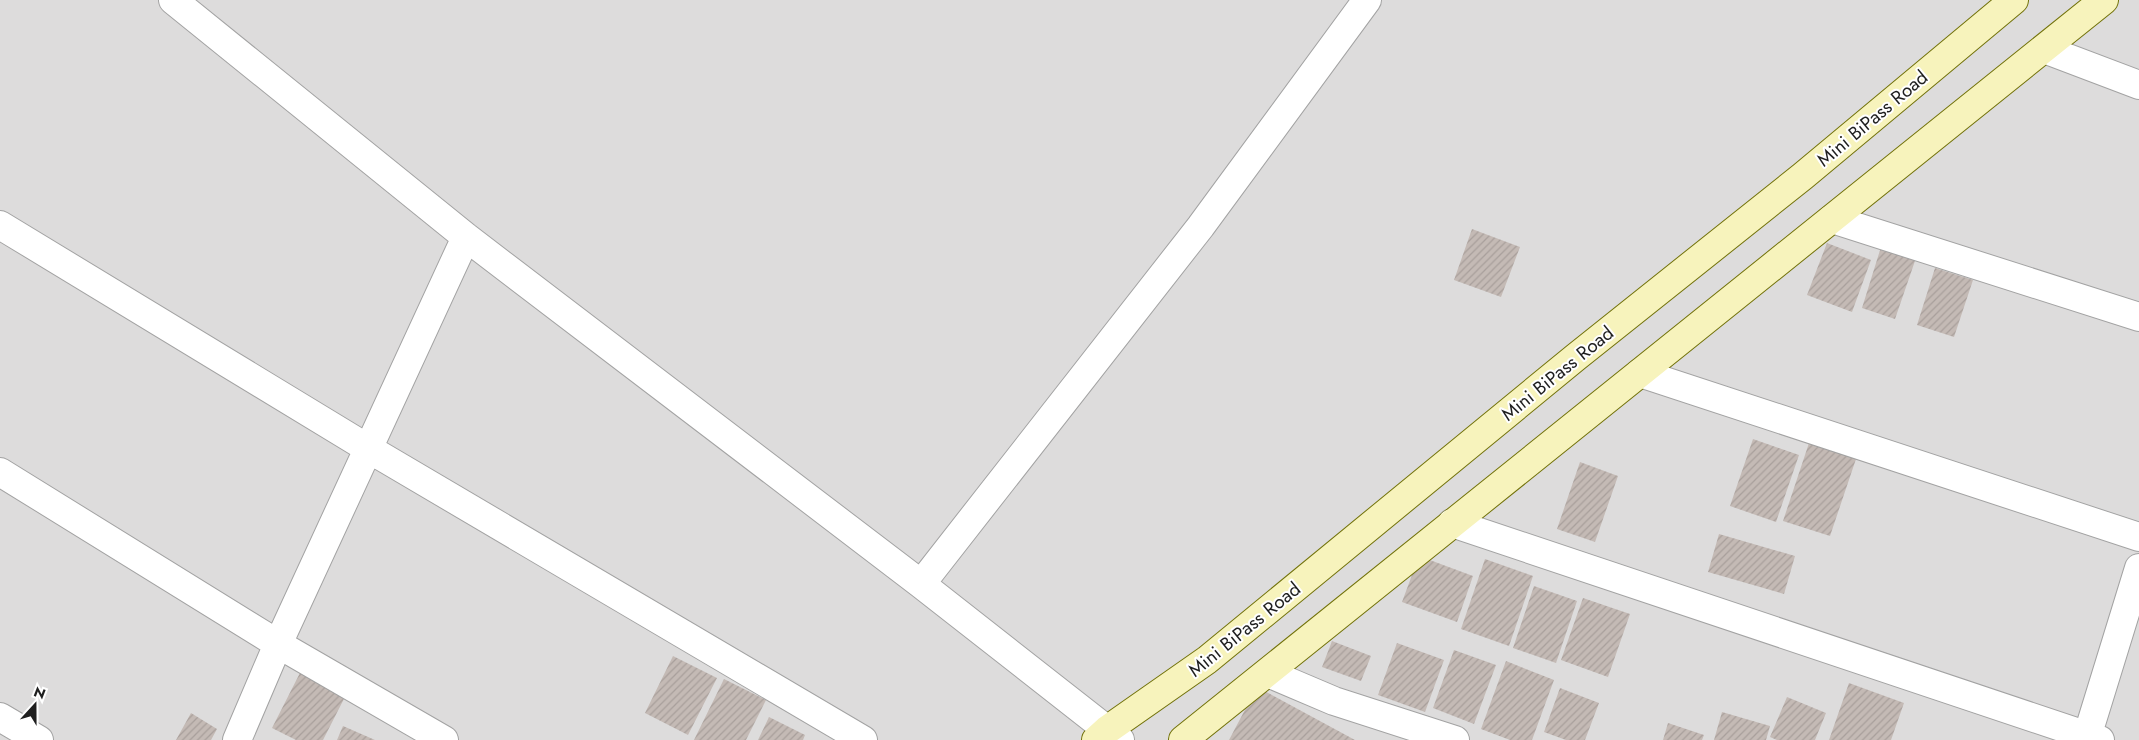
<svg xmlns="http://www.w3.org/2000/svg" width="2139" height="740" font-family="Jost,sans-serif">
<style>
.residential{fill:#dddcdc}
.building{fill:url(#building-hatch)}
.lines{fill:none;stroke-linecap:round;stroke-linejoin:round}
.street-casing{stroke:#a3a3a3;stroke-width:30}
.secondary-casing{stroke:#72720a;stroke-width:30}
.street{stroke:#fff;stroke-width:28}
.secondary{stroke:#f7f3bc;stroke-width:28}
.labels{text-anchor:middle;stroke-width:4;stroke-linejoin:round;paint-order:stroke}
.street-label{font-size:19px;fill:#1f1f1f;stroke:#fff}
</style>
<defs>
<pattern id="building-hatch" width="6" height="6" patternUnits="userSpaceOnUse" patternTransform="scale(1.25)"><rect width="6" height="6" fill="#c4bab5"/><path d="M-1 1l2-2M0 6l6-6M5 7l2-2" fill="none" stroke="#a89f9b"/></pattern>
</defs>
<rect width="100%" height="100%" fill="#efebe6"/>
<path class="residential" d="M0 0H2139V740H0Z"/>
<path class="building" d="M1472 229 1520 247 1501 297 1454 280Z
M1827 243 1871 260 1852 312 1807 295Z
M1881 247 1916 258 1895 319 1862 308Z
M1935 268 1973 280 1954 337 1917 325Z
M1753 439 1799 455 1776 522 1730 506Z
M1809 443 1856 459 1830 536 1783 521Z
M1580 462 1618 476 1595 542 1557 529Z
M1719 534 1795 556 1784 594 1708 572Z
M1419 556 1473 576 1457 622 1402 602Z
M1485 559 1533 576 1509 646 1461 629Z
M1534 586 1577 601 1556 663 1513 648Z
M1583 598 1630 614 1608 677 1561 660Z
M1332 641 1371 656 1361 681 1322 667Z
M1397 643 1444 660 1425 712 1378 695Z
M1454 650 1496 665 1474 724 1433 708Z
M673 656 717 678 688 735 645 713Z
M1506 661 1554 680 1532 740H1510L1481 729Z
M303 667 348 691 323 740H296L272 728Z
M724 679 766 700 746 740H694Z
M1849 683 1904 703 1891 740H1829Z
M1257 687 1355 740H1229Z
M1560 688 1599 703 1585 740H1566L1544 732Z
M1787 697 1826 713 1815 740H1777L1770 737Z
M1722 712 1770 726 1766 740H1714Z
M191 713 217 729 211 740H176Z
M769 717 805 735 803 740H758Z
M1668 723 1704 735 1702 740H1663Z
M343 726 375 740H337Z"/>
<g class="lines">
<g class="street-casing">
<path id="street" d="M173 0 466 237 921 584 1120 740
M2044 49 2139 85
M1832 219 2139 317
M0 225 369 449 863 740
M1640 373 2139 537
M0 472 278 644 444 740
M1452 523 2100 740
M921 584 1201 226 1367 0
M1268 673 1334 701 1455 740
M0 717 39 740
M237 740 278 644 466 237
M2086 740 2139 568"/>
</g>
<g class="secondary-casing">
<path id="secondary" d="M1096 740 1107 730 1207 660 1576 357 1803 176 2014 0
M1183 740 2104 0"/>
</g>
<use href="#street" class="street"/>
<use href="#secondary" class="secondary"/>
</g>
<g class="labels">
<g class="street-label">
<text transform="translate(1872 118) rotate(-40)" y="7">Mini BiPass Road</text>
<text transform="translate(1557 373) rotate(-39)" y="7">Mini BiPass Road</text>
<text transform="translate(1244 629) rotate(-39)" y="7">Mini BiPass Road</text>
</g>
</g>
<g transform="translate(35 705) rotate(21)" stroke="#ffffff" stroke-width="4" paint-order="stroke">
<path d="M0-4L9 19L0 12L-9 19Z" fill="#1f1f1f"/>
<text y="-8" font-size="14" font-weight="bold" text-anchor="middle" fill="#1f1f1f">N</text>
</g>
</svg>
